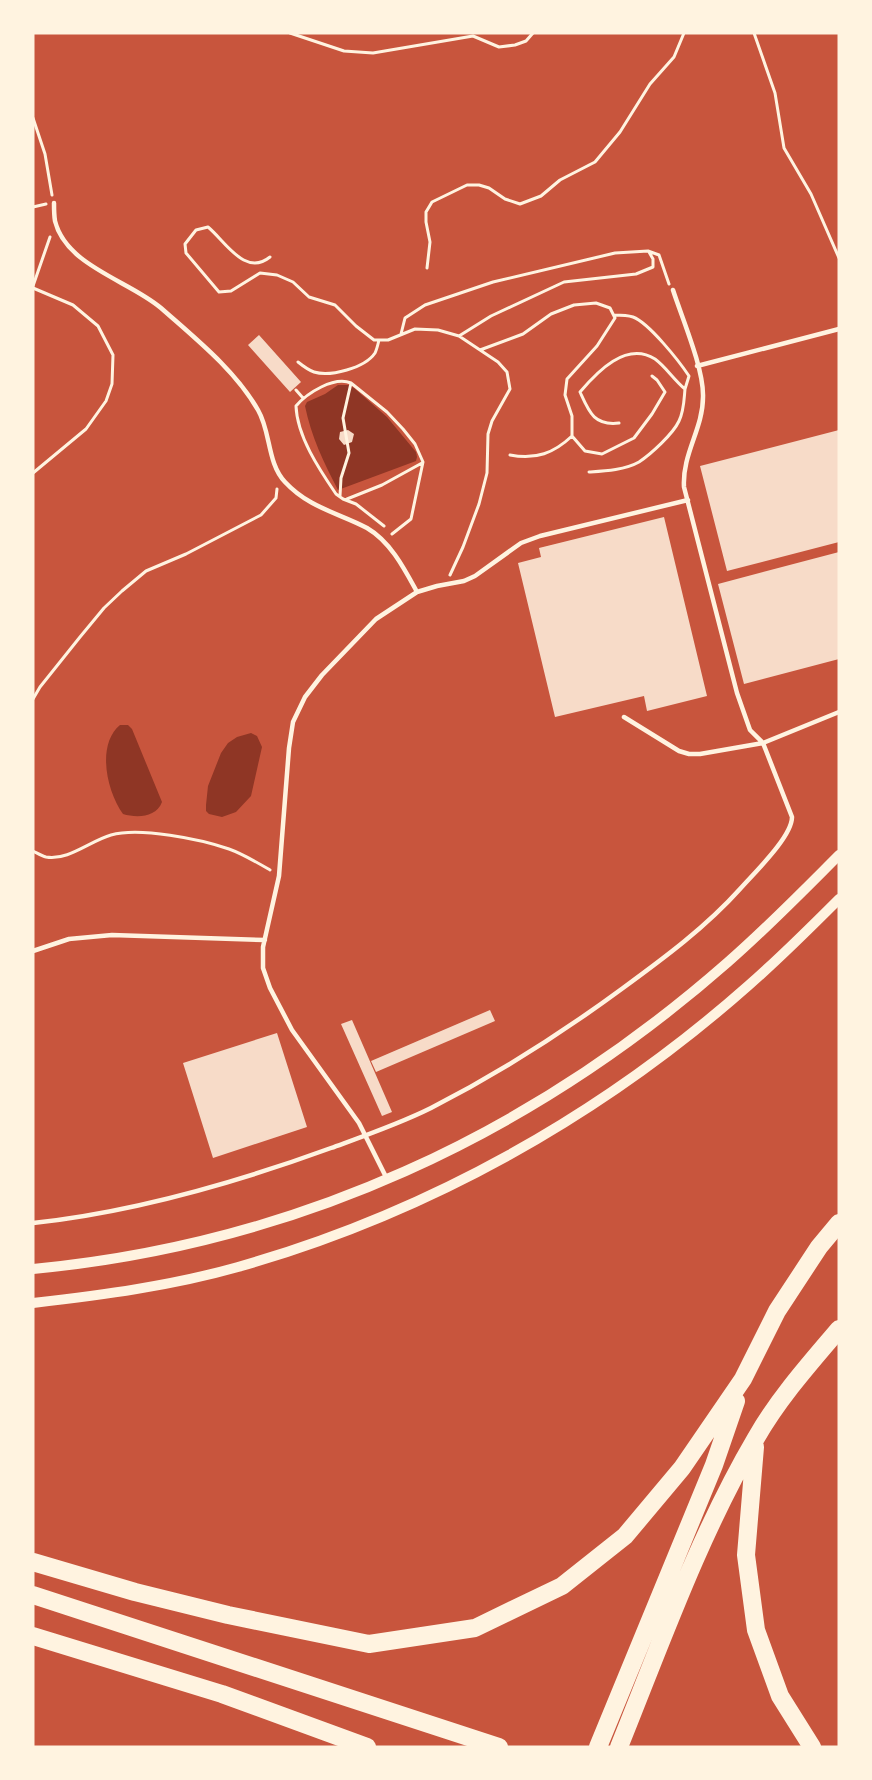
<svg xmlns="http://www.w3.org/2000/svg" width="872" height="1780" font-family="'Roboto Condensed',sans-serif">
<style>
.water{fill:#8f3625}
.building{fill:#f7dbc8}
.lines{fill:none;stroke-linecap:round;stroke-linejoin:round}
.path{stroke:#fff3e0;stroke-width:3}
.service{stroke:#fff3e0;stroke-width:4.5}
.tertiary{stroke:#fff3e0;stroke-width:10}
.motorway{stroke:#fff3e0;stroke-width:18}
</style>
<rect width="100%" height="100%" fill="#c8553d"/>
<path class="water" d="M338 385H349L354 388 387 417 416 452 417 457 416 461 338 490C324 463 311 436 305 406L307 402 325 394Z
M120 725H128L132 729 162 802C156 818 136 818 123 814 107 792 96 745 120 725Z
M251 733 257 736 262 747 251 796 236 812 222 817 209 814 206 811V805L208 786 221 753 228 743 237 737Z"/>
<path class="building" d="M259 335 301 382 290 392 248 345Z
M348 430 354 434 352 442 344 445 339 439 340 432Z
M839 430V542L727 571 700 466Z
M664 517 707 696 647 711 644 696 555 717 518 563 541 557 539 548Z
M839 552V659L744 684 718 584Z
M490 1010 495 1021 376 1072 371 1061Z
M352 1020 392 1112 382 1116 341 1024Z
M277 1033 307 1127 213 1158 183 1063Z"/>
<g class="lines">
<path class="path" d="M290 33 344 51 373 53 473 36 499 47 515 45 526 41 533 33
M754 33 775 93 784 148 811 194 839 258
M33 118 45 154 52 195
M33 207 46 204
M270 257C245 277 226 242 208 227L196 230 185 244 186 253 219 292 231 291 260 273 277 275 293 282 309 297 335 305 356 326 374 340H388L415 329 438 330 459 336 498 362 507 372 510 389 492 421 488 434 487 473 479 504 463 547 450 575
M427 268 430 242 426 222V212L432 202 467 185H479L489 188 505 199 520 204 541 196 560 180 595 162 620 132 650 84 674 57 684 33
M33 286 50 237
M33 288 73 305 98 326 113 355 112 384 106 401 86 429 33 473
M614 315C619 315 627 315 633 317 649 323 679 361 689 376L685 389C674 380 666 367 655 359 626 341 597 372 580 392 589 412 594 426 619 423
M401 334 405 318 425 305 493 282 615 253 648 251 659 255 669 284
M459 336 491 316 564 282 636 274 653 267V259L649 252
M480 350 523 334 551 314 574 305 596 303 610 308 615 318 597 346 567 379 565 395 572 416V436C554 453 536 460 510 455
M298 362C303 366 308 370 314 372 330 377 365 368 375 353 377 349 378 344 379 340
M296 390 303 398
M572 436 585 451 602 454 634 438 652 414 665 392 657 380 652 376
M589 472C605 471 625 470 639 462 651 454 673 434 679 421 684 411 684 400 685 389
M340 496 341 478 349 453 343 418 351 383
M347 499 382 485 422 463
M384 526 356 504 343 499 336 494C319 469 297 436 296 406 307 393 334 376 351 383L387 412 403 429 415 444 423 462 411 519 392 534
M33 699 40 687 80 637 104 608 122 591 146 571 186 554 261 515 276 498 277 489
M33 851C37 853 42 856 46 857 68 861 90 841 111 835 140 827 200 839 229 849 243 854 258 863 270 870"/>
<path class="service" d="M54 203C54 208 54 215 55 221 66 266 130 281 161 308 196 339 235 370 258 410 271 432 267 463 285 482 309 508 339 513 367 528 391 542 405 570 417 592
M697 366 839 329
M624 717 679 751 689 754H700L763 743 839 712
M33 951 69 939 112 935 265 940
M387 1179 359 1123 292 1030 270 988 263 968V947L279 876 289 748 293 722 305 697 322 675 376 619 417 592 437 586 464 581 475 576 521 543 540 536 688 500
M33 1223C135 1212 235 1183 331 1148 364 1136 399 1124 431 1108 499 1073 562 1033 623 988 664 958 706 927 740 889 754 873 792 837 792 817L763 743 750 730 737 693 684 487C682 454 703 429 703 397 704 369 682 318 673 290"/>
<path class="tertiary" d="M33 1269C296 1244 530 1136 728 962 767 928 803 891 839 855
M33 1303C102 1295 171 1286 238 1267 428 1213 601 1116 749 985 780 958 810 928 839 899"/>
<path class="motorway" d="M755 1447 746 1555 756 1630 780 1696 812 1747
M33 1562 135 1592 228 1615 369 1644 475 1628 562 1586 625 1536 682 1468 743 1379 777 1311 819 1247 839 1223
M33 1595 499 1747
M33 1636 222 1694 367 1747
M598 1747 714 1465 736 1401
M619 1747C661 1643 699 1535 756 1438 778 1399 810 1363 839 1329"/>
</g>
<rect width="872" height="1780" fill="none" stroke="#fff3e0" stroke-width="69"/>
</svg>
